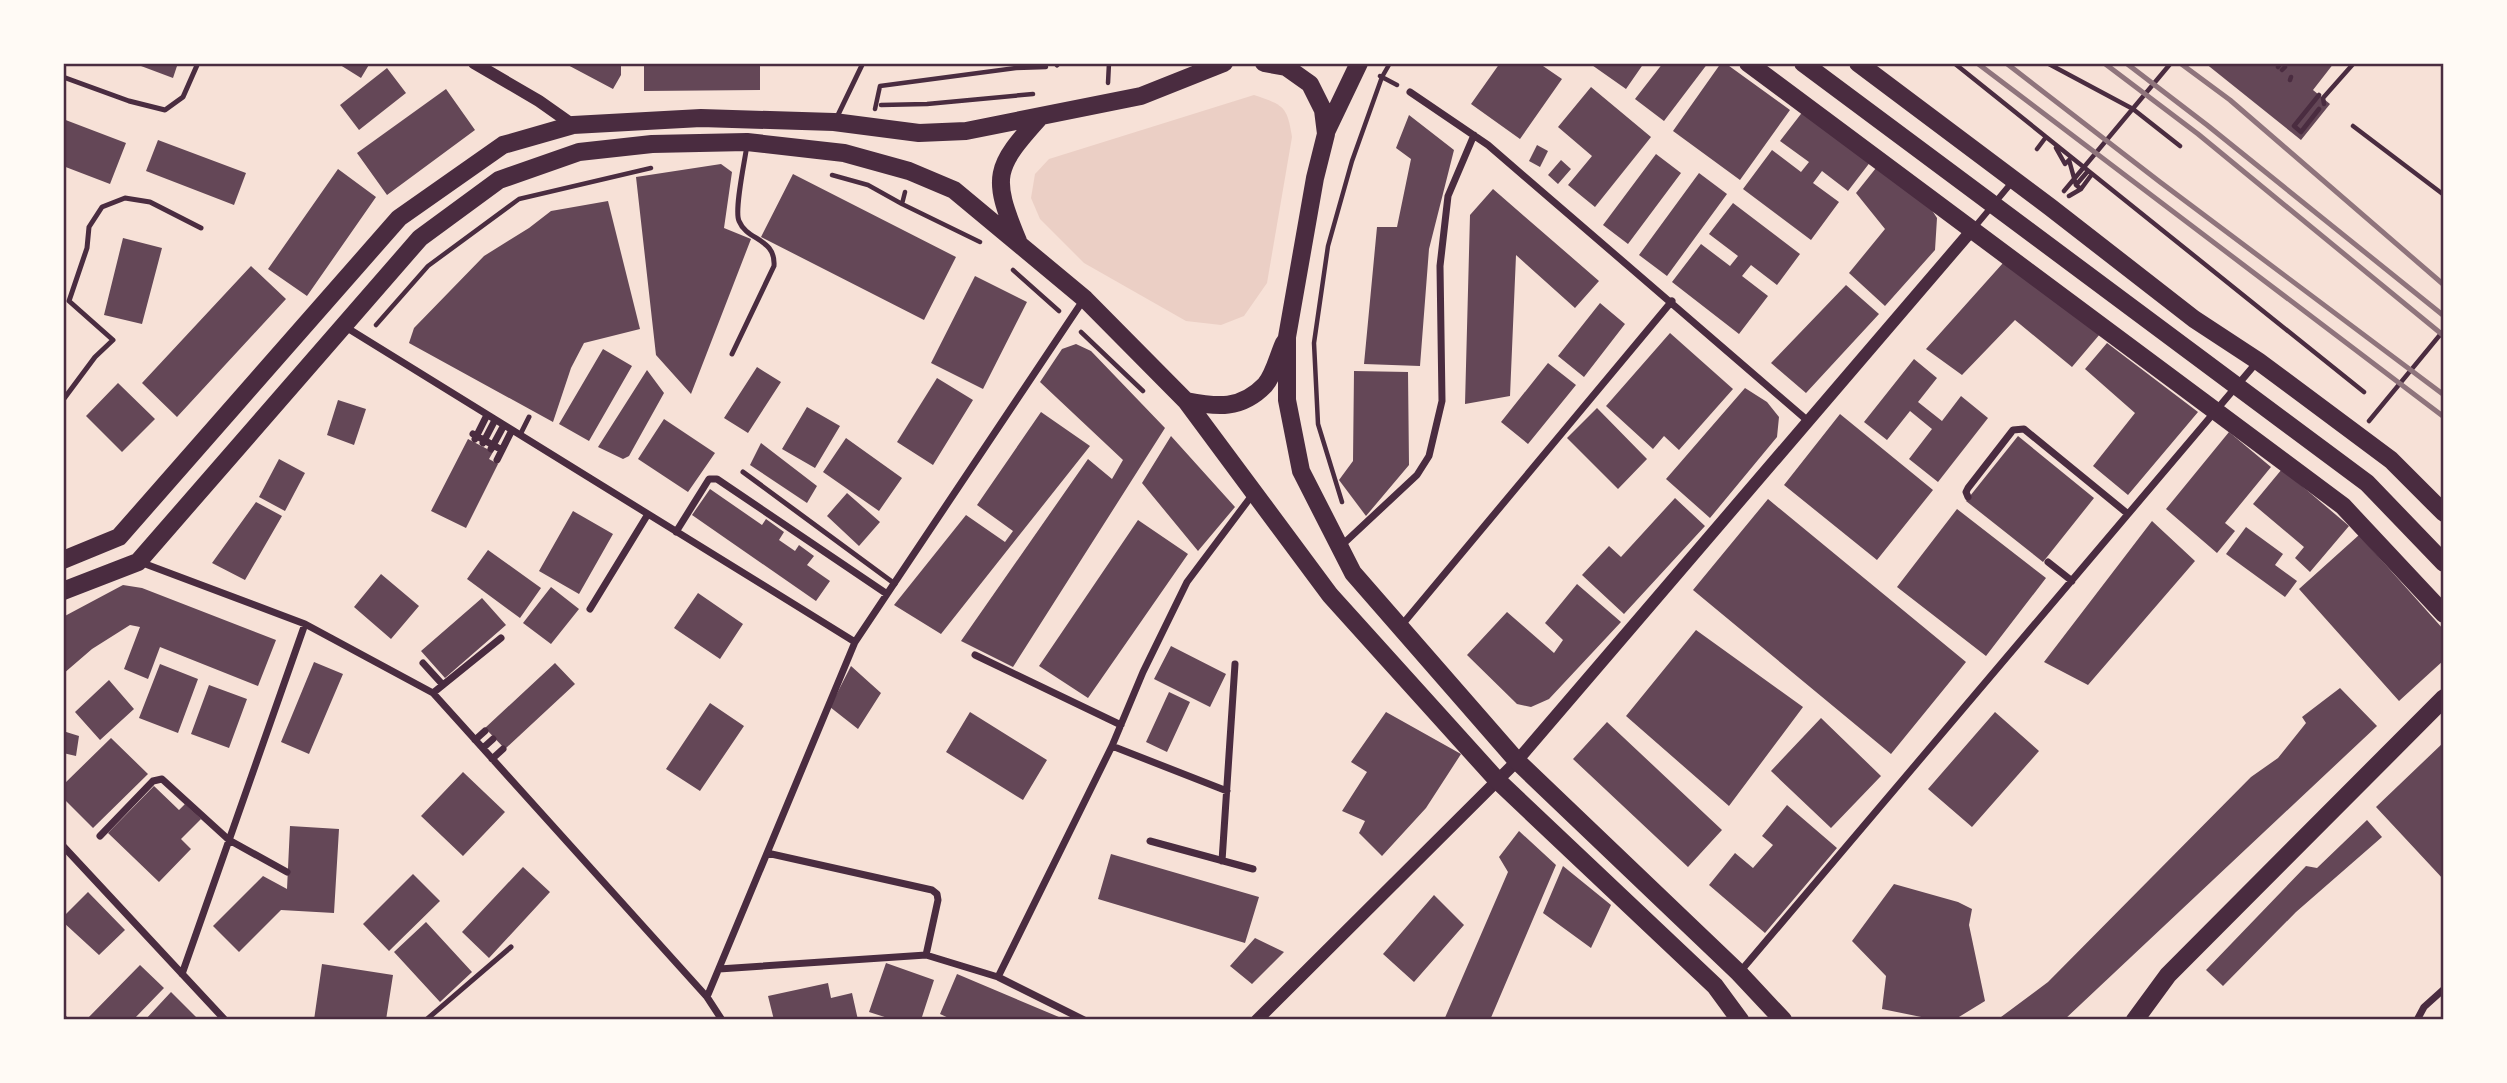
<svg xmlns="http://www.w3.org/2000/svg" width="2507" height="1083" font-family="Overpass,sans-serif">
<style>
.green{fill:#ebcfc5}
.building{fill:#644757}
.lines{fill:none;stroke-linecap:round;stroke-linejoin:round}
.path{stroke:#4a2c40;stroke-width:4.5}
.service{stroke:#4a2c40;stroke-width:5}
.pedestrian{stroke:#4a2c40;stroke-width:6}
.minor{stroke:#4a2c40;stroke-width:7}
.tertiary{stroke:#4a2c40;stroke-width:12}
.primary{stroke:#4a2c40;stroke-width:18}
.rail{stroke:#8f747c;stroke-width:5}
.neatline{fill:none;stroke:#4a2c40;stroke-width:2.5}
</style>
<rect width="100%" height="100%" fill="#f7e1d7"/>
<path class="green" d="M1254 95C1284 105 1287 106 1292 137L1267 283 1244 316 1221 325 1186 321 1084 263 1040 219 1031 198 1035 174 1049 159Z"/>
<path class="building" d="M133 63H178L173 78Z
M337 63H370L361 78Z
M564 63H621V75L613 89Z
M644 63H760V90L644 91Z
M1500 63H1545L1543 66 1562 79 1520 139 1471 104Z
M1589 63H1644L1626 89Z
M1663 63H1708L1664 121 1635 99Z
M1721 63H1725L1790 110 1740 180 1673 131Z
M2205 63H2334L2313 90 2330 104 2301 140Z
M387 68 406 93 359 130 340 105Z
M1591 87 1651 137 1595 207 1568 185 1592 156 1558 127Z
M446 89 475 130 387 195 357 153Z
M1804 110 1871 161 1848 191 1822 171 1813 183 1839 202 1811 240 1743 189 1772 150 1801 172 1809 162 1780 141Z
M1409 115 1454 150 1429 249 1420 366 1364 364 1377 227H1397L1411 159 1396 148Z
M63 119 126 143 110 184 63 166Z
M158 140 246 173 234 205 146 171Z
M1537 145 1548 151 1540 167 1529 161Z
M1656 154 1681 173 1628 244 1603 225Z
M1561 160 1571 169 1558 184 1548 175Z
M721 164 732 172 724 228 751 239 691 394 656 355 636 177Z
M1876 168 1928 204 1937 218 1935 250 1885 306 1849 273 1885 229 1856 193Z
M338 169 376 197 307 296 268 269Z
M1699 173 1727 194 1667 276 1639 255Z
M793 174 956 257 924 320 761 237Z
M1493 189 1599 281 1575 308 1516 255 1510 396 1465 404 1470 215Z
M608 201 640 329 584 343 571 368 553 422 409 343 414 328 484 256 529 228 551 211Z
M1733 203 1800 254 1777 285 1751 265 1742 276 1768 296 1739 334 1672 282 1701 244 1730 266 1738 256 1709 234Z
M123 238 162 248 142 324 104 315Z
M2003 263 2100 334 2072 367 2015 320 1962 375 1926 349Z
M251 266 286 299 177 417 142 383Z
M975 276 1027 302 983 389 931 363Z
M1846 285 1879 314 1806 393 1771 363Z
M1600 303 1625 324 1584 377 1558 356Z
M1670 333 1733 389 1679 450 1664 436 1653 449 1606 406Z
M2107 343 2198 412 2128 495 2093 466 2135 413 2085 369Z
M1076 344 1091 351 1165 428 1013 667 961 641 1088 459 1112 479 1123 460 1040 382 1062 349Z
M603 349 632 366 589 441 559 424Z
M1914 359 1937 378 1918 402 1942 421 1961 396 1988 418 1938 482 1909 459 1932 429 1910 411 1887 440 1864 422Z
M1548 363 1576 385 1528 444 1501 422Z
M757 367 781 382 748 433 724 418Z
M647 370 664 393 629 456 623 459 598 447Z
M1354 371 1408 372 1409 465 1366 516 1339 480 1353 461Z
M937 378 973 400 933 465 897 442Z
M118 383 155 419 122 452 86 416Z
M1745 388 1767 402 1779 417 1777 437 1710 518 1666 479Z
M338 400 366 409 354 445 327 435Z
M807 407 840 426 815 468 782 449Z
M1597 408 1647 459 1618 489 1567 438Z
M1041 412 1090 446 941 634 894 605 966 515 1005 542 1013 531 977 505Z
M1840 414 1933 490 1877 560 1784 485Z
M664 419 715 453 688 492 638 459Z
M2229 432 2271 467 2225 523 2235 531 2217 553 2166 509Z
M1171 436 1235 507 1198 551 1142 483Z
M2018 436 2094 498 2043 562 1966 501Z
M846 438 902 478 879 511 823 472Z
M468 439 493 452 489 459 498 464 466 528 431 511Z
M761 443 817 486 807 503 750 465Z
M279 459 305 473 285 511 259 497Z
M2282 469 2349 526 2310 572 2295 558 2304 547 2253 504Z
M710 489 762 525 766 519 784 532 779 540 795 551 799 545 814 556 807 565 830 581 816 601 692 515Z
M847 493 880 522 859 546 827 516Z
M1675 498 1705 526 1624 614 1582 575 1609 546 1621 557Z
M1768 499 1966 662 1891 754 1693 590Z
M256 502 282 516 245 580 212 563Z
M1957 509 2046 578 1986 656 1897 587Z
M573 511 613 534 579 594 539 571Z
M1138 520 1188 554 1088 698 1039 666Z
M2152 521 2195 561 2088 685 2044 662Z
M2246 527 2283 554 2275 565 2297 581 2285 597 2226 554Z
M2359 535 2444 630V660L2399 701 2299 589Z
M488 550 541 588 520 618 467 579Z
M381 574 419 606 391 639 354 607Z
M1577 584 1621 622 1549 699 1531 707 1517 704 1467 655 1507 612 1554 653 1563 640 1545 623Z
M123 585 142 588 276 640 258 686 160 647 148 679 124 669 140 627 130 625 92 649 63 674V617Z
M551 587 579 609 551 644 523 623Z
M698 593 743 624 720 659 674 628Z
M482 598 506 625 445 678 421 651Z
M1696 630 1803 707 1729 806 1626 716Z
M1171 646 1226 674 1210 707 1154 679Z
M314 662 343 674 309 754 281 742Z
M555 663 575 684 505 749 485 728Z
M160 664 198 679 178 733 139 718Z
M851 666 881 693 858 729 830 707Z
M109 680 134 709 100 740 75 712Z
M209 685 247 699 229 748 191 734Z
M2340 688 2377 726 2064 1020H1997L2048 982 2251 777 2278 758 2306 723 2302 717Z
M1169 692 1190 702 1167 752 1146 742Z
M710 703 744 726 700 791 666 769Z
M970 712 1047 760 1023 800 946 752Z
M1386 712 1461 754 1426 808 1382 856 1359 833 1365 821 1342 811 1367 772 1351 762Z
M1995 712 2039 751 1972 827 1928 789Z
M1821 718 1881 776 1831 828 1771 771Z
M1607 722 1722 830 1688 867 1573 759Z
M63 731 79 736 76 756 63 753Z
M111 738 148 774 93 828 63 798V785Z
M2444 742V880L2376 807Z
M463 772 505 812 463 856 421 816Z
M154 786 179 810 185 804 201 819 181 839 191 849 159 882 108 833Z
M1787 805 1837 848 1765 933 1709 885 1735 853 1753 868 1773 845 1762 836Z
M2367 820 2382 837 2296 912 2223 986 2206 970 2306 866 2317 868Z
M290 826 339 829 334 913 281 910 239 952 213 926 263 876 287 889Z
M1519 831 1556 865 1490 1020H1444L1508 872 1499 857Z
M1111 854 1259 897 1245 943 1098 899Z
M1563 866 1611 905 1591 948 1543 913Z
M523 867 550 892 489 958 462 932Z
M413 874 440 901 389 951 363 924Z
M1894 884 1958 902 1972 909 1969 925 1985 1001 1954 1020H1936L1882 1009 1886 976 1852 941Z
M88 892 125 930 99 955 63 922V917Z
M1434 895 1464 925 1414 982 1383 954Z
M426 922 472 972 440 1002 394 952Z
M1255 938 1284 952 1252 984 1230 966Z
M886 963 934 980 921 1020H894L869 1012Z
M322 964 393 975 386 1020H314Z
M140 965 164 988 133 1020H86Z
M957 974 1066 1020H953L940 1014Z
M828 983 831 998 852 993 858 1020H774L768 996Z
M171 992 196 1017 193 1020H145Z"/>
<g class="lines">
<path class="path" d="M1954 63 2364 392
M2047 63 2133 109 2180 146
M2278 67 2281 63
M2282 70 2285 67
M1380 76 1397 85
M2290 80 2291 77
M1108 83 1109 63
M2324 104 2323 98 2354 63
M881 105 927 104 1033 94
M875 109 880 86 1016 68 1046 67
M2319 109 2301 132 2294 126 2319 95
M2353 126 2444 195
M2056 148 2065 164 2069 160 2076 185 2081 189 2069 196
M2037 149 2046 137
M832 175 868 185 902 204 905 192
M2076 185 2088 171
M2081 189 2092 174
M2064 191 2171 63
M902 204 980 242
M1013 270 1059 311
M376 325 428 266 519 199 651 168
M1081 332 1143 391
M2369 421 2444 330
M1342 502 1318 424 1314 343 1328 246 1352 161 1382 77 1390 63"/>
<path class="service" d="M1057 65 1059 63
M63 77 129 101 165 110 183 97 198 63
M836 119 863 63
M732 354 774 266C776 238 747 241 739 221 734 210 745 160 747 145
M63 400 95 357 113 340 69 301 87 248 89 227 102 207 125 198 150 202 201 228
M520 435 529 417
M743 472 895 584
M426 1020 511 947"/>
<path class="pedestrian" d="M1973 229 2013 181"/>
<path class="minor" d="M1410 92 1488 145 1808 421
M344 326 855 642
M473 434 502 450
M475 439 487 415
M483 443 495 420
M491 449 504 425
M497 460 512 430
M1968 497 1966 492 1968 488 2013 430 2024 429 2128 514
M676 532 709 479H717L887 594
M1341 546 1417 475 1429 456 1442 401 1440 266 1448 196 1474 135
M140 562 305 624 433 693 707 997
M2048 562 2072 581
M590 609 648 514
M1401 626 1672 301
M975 655 1121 725
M423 663 443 685
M433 693 501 638
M475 740 485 731
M1112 746 1227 791
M483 748 493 739
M492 759 503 749
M100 836 153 781 162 779 229 840 287 872
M1150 841 1253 869
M63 846 225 1020
M767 853 932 890 937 894 938 900 926 955
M1222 861 1235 664
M719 969 926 955 998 977 1084 1020
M1739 973 2257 362
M182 974 305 624
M998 977 1112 746 1143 672 1187 582 1253 494
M63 1018 65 1020
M722 1020 707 997 855 642 1084 299
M2417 1020 2424 1007 2444 989"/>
<path class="tertiary" d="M474 63 539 101 573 125
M1257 1020 1517 761 1972 230"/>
<path class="primary" d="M1264 63 1286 67 1310 84 1323 110 1326 134 1315 178 1287 337V400L1301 471 1353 573 1517 761 1739 973 1783 1020
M1748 63 2343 506 2444 614
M1803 63 2367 483 2444 563
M1858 63 2050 207 2194 319 2258 361 2391 460 2444 513
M1326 132 1359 63
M1018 241C991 176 994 168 1041 116
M1186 401C1217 407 1241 410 1265 385 1274 375 1278 356 1284 343
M63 560 119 537 399 218 503 145 573 125 701 118 834 122 919 133 966 131 1141 96 1224 63
M63 591 138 562 420 238 499 180 579 152 652 144 747 142 844 153 909 171 954 190 1085 299 1186 401 1330 595 1497 780 1715 986 1740 1020
M2135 1020 2168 975 2444 698"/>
<path class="rail" d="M1977 63 2444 417
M2006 63 2160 182 2444 395
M2104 63 2198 134 2444 336
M2126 63 2207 125 2444 316
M2180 63 2230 100 2444 285"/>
</g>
<rect width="2507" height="1083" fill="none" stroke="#fffaf5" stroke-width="130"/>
<rect x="65" y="65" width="2377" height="953" class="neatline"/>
</svg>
